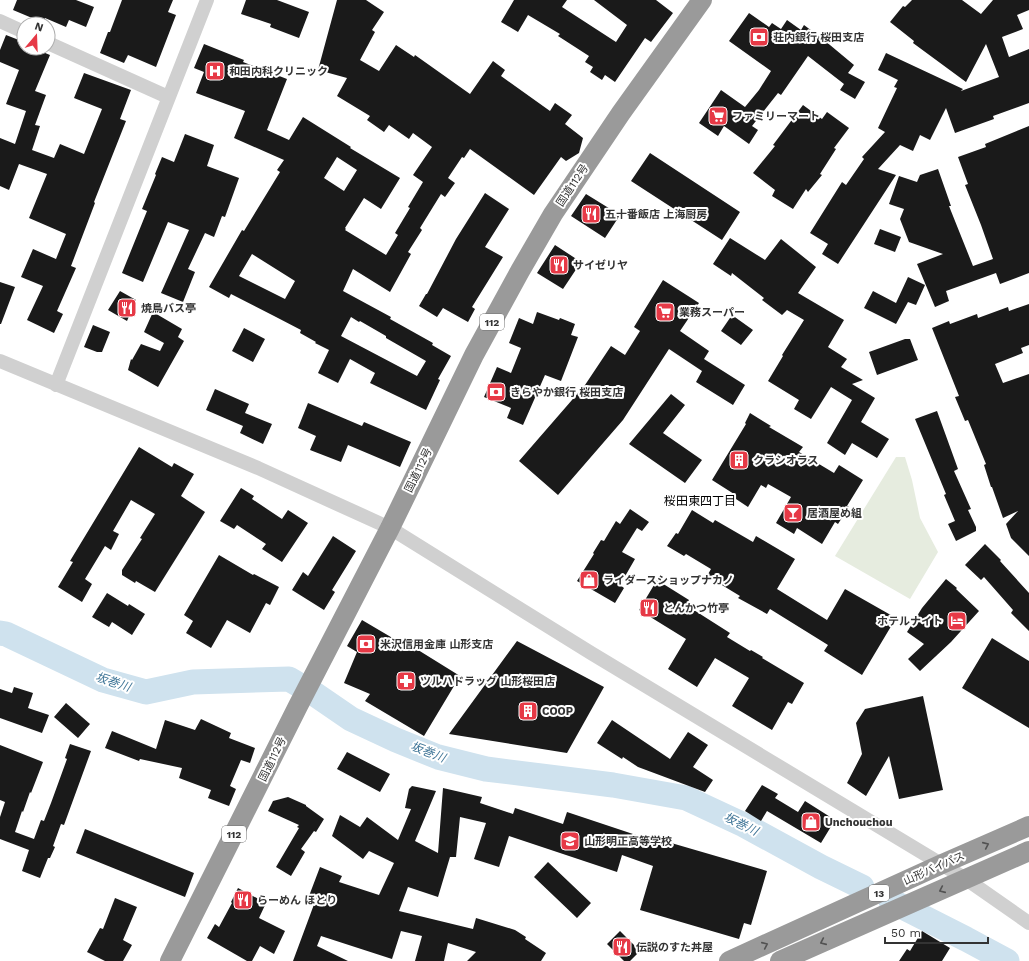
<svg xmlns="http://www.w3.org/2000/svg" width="1029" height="961" font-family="'Work Sans','Noto Sans JP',sans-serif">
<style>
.green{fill:#e6ecdf}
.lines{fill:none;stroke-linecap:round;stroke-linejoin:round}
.river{stroke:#cfe2ee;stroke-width:25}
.building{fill:#1a1a1a;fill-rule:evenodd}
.minor{stroke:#d0d0d0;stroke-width:14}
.highway{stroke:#9a9a9a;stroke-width:20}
.oneway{stroke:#525252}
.labels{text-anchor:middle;stroke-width:4;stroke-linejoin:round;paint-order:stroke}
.shield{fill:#fff;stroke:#707070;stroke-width:1}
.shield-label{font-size:10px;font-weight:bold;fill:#333}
.poi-label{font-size:11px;font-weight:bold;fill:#333;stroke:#fff;text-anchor:start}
.street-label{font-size:11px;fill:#333;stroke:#fff}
.neighbourhood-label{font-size:12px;fill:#000;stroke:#fff}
.water-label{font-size:12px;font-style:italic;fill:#3f7597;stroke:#fff}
</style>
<rect width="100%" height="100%" fill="#fff"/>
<path class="green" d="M896 457H905L912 480 920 518 938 552 910 599 835 556Z"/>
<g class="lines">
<path class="river" d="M0 633 6 634 103 680 146 692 193 682 289 679 316 695 351 719 396 740 438 757 486 769 613 785 686 798 744 825 821 867 862 887
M891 901 966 939 1007 961"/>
</g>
<path class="building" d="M17 0H76L94 7 86 27 69 20 66 27 45 18 44 23 13 10Z
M122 0H173L168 12 176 15 156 67 128 55 124 63 100 53 108 32H110Z
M246 0H277L309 12 299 38 270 27 271 24 241 14Z
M337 0H366L384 12 372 30 375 32 360 60 379 71 396 45 414 57 415 55 470 94 493 61 505 70 501 76 550 111 555 103 572 115 565 124 583 138 579 153 566 161 561 157 534 195 470 149 464 158 462 157 448 178 455 183 445 197 441 194 420 228 422 230 408 252 411 254 390 292 353 269 343 291 391 317 390 319 433 343 432 345 451 356 438 379 440 380 426 410 370 383 375 373 350 359 338 383 318 373 329 350 315 343 316 342 300 333 301 330 276 317 231 294 229 298 209 287 242 230 244 231 280 172 277 170 284 160 234 138 245 111 196 93 204 72 194 68 204 44 244 60 243 62 287 79 267 130 289 140 303 117 351 147 350 148 400 178 381 209 364 198 345 228 346 229 345 230 386 255 398 235 395 233 410 208 408 207 423 182 413 175 432 147 413 133 409 139 389 125 384 132 367 120 370 116 337 96 347 78 318 70ZM337 157 357 170 344 191 324 178ZM252 254 295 281 285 299 239 276ZM351 317 359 322 360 321 386 336V338L426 361 417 376 341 336Z
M514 0H567L562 7 616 42 627 25 594 0H656L673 13 651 42 645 38 615 82 605 75 602 80 590 72 593 67 585 62 589 56 558 36 560 34 528 15 518 32 501 22Z
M912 0H962L981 14 993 0H1029V10L1017 15 1023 29 1002 37 1009 57 1029 49V103L993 116 994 119 955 133 946 108 930 140 920 135 913 151 900 145 878 169 896 175 838 264 822 254 828 244 810 233 842 182 846 185 864 159 862 157 885 132 878 128 897 88 894 87 898 80 878 70 886 53 963 89 961 91 999 77 986 44 966 82 913 43 914 41 890 22 903 6 905 7Z
M749 13 769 27 772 23 781 29 787 20 801 30 804 25 824 40 854 65 848 73 865 82 855 99 840 90 844 84 808 56 781 95 778 93 752 126 758 130 749 144 724 126 718 136 699 123 721 90 745 107 759 90 771 71 729 41Z
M6 35 24 42V48H33L50 55 35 91 46 95 35 125 40 126 32 150 54 158 60 144 84 154 102 109 74 98 84 73 131 90 120 119 126 121 94 202 95 203 71 266 76 268 57 311 63 314 54 333 27 320 43 286 21 277 33 249 56 259 66 234 29 218 47 174 19 164 9 190 0 186V138L15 144 26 111 6 104 19 70 0 62V50Z
M803 105 822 119 827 112 849 128 834 148 836 149 820 174 822 175 808 192 806 189 793 209 772 196 775 190 753 173 775 146 773 145Z
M1029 126V273L1000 284 996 273 946 291 949 301 935 307 917 264 943 254 909 242 900 219 904 209 889 204 899 176 917 182 920 175 938 169 951 206H949L973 266 993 259 981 225 965 185 968 184 958 157 986 147 985 144Z
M185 134 214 145 207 166 239 178 225 217 222 216 214 237 205 233 188 269 195 272 183 302 161 293 189 230 168 222 143 282 122 273 147 211 142 209 156 175 155 174 162 157 174 162Z
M650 153 740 212 722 240 631 181Z
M485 193 509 209 485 247 503 257 472 307 475 309 468 322 443 308 437 317 419 306 426 294H427L456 239Z
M586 194 620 215 605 238 571 216Z
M880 229 901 237 895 252 874 244Z
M730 238 765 260 781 239 816 267 798 293 844 320 828 347 847 359 841 367 863 380 852 384 875 398 861 422 889 439 877 458 852 443 845 455 827 443 852 400 831 387 811 419 794 409 799 400 768 381 783 356 782 355 804 320 787 310 782 315 762 300 764 298 732 273 731 276 713 264Z
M555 245 581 262 563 289 537 273Z
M908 277 925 285 916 305 908 302 896 324 864 308 873 291 896 303Z
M663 280 699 303 680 331 709 351 704 359 745 385 733 405 696 382 702 371 669 349 623 420 558 495 519 461 585 385 611 346 625 355 640 331 634 327Z
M0 282 15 287 1 324H0Z
M120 291 136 300 127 321 108 310Z
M1029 304V345L1021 348 1023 353 995 364 1003 383 1029 374V556L1011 538 1006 524 1018 511 1003 518 992 487H991L984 465 986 464 968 420 965 421 955 397 959 396 932 328 949 321 950 324 977 314 978 318 1008 307 1009 311Z
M153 312 182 329 178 337 184 341 158 387 128 370 131 359 132 360 141 344 160 351 164 343 144 332Z
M537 312 559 320 560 318 575 324 571 335 578 337 561 381 545 375 523 425 507 418 511 408 484 397 497 367 511 373 521 348 509 343 519 318 533 324Z
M732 315 753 330 741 345 721 331Z
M93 325 110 332 102 352H97L84 347Z
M244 328 265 339 253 362 232 351Z
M905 339H910L918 360 877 375 869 352Z
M215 389 249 404 245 413 272 424 263 444 240 433 243 426 206 410Z
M671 394 685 405 663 433 702 460 685 483 629 444Z
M308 403 362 426 364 422 411 442 400 467 348 445 341 462 310 450 316 436 298 428Z
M937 411 958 469 954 471 971 509 968 510 976 527V531L956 541 948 524 955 521 944 495 946 494 915 419Z
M750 413 771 426 769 427 803 447 799 452 834 473 839 465 863 480 847 506 849 507 838 524 835 522 822 544 797 528 794 534 776 523 791 497 768 484 766 488 761 485 748 507 733 497 734 494 712 480 746 424 745 423Z
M139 447 172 467 174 463 194 474 181 496 205 512 155 592 136 581 135 583 122 575V570L142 539 140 538 155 514 131 500 113 531 119 534 111 550 105 546 85 579 92 584 82 602 58 587 73 562 70 561Z
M241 488 254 496 252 499 282 519 288 510 308 523 282 562 262 549 266 544 237 525 234 529 220 521Z
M630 509 649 522 642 531 637 528 622 552 635 559 620 585 624 588 615 603 577 581 594 554 593 553 601 540 604 541 616 521 620 524Z
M692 510 713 523 715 520 753 542 756 536 795 559 777 589 827 620 845 589 896 618 862 675 824 651 828 645 770 609 767 614 738 598 740 596 707 576 711 569 686 554 684 556 667 546 676 533 678 534Z
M333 536 356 551 332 590 335 592 324 610 292 590 303 572 308 576Z
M985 544 1001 560 1000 561 1029 593V631L1011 613 1013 610 984 577 981 580 965 565Z
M219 555 253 575 254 574 279 587 270 605 266 603 250 633 227 620 211 648 186 633 193 621 184 615Z
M946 579 957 588 956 589 979 611 951 642 920 671 908 659 924 644 907 632 922 608Z
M657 580 689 600 686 605 730 633 727 637 750 651 751 650 763 657 762 658 804 683 792 704 788 702 772 730 732 706 749 678 715 658 697 687 668 669 686 639 639 610Z
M107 593 128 606 129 604 145 614 132 635 112 622 109 627 92 617Z
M362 620 401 643 402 640 460 676 424 736 365 701 370 694 344 683 357 652 347 646Z
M992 638 1029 661V728L962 688Z
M517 641 604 687 567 753 449 734Z
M14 687 33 693 28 708 49 715 42 733 0 718V689L12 693Z
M923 696 943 790 899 799 889 756 866 796 847 783 862 754 856 723 865 709Z
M66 703 90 724 78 738 54 717Z
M201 719 231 733 229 738 255 748 250 763 241 760 230 786 236 789 229 806 208 798 211 790 179 778 182 768 140 759 139 761 105 748 112 731 156 749 165 720 195 730Z
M612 720 670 759 688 732 708 745 693 767 713 780 705 792 638 767 623 757 622 759 597 743Z
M70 744 91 751 64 825 61 824 53 846 55 847 50 858H48L40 878 22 871 29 850 0 839V817L5 802 0 800V745L43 762 31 793 30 792 23 812 22 811 15 832 34 839 41 820 44 821 51 803 67 759 65 758Z
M347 752 390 774 380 792 337 769Z
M762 785 778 794 775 798 798 812 805 801 835 820 821 843 767 811 761 821 745 811Z
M412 786 436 791 415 841 438 853 443 788 482 797 480 803 513 814 515 808 563 824 567 812 660 843 661 840 767 871 751 925 744 923 739 939 640 910 653 866 622 855 617 872 509 836 499 867 474 859 486 823 460 817 456 857H450L438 897 408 887 399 911 473 929 476 918 515 930 526 937 525 939 546 953 541 961H467L476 952 448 943 444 961H415L422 936 401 931 392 959 321 936 317 946 348 961H293L316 899 309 896 320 867 342 876 339 882 379 895 394 863 369 851 363 859 332 836 340 815 360 827 367 817 398 840 411 809 405 808 409 789Z
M288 797 306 805V806L324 819 316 832 314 831 301 849 305 852 291 876 276 867 299 828 297 827 299 825 268 811 273 801Z
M85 829 194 873 185 897 76 853Z
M548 862 591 903 577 918 534 877Z
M238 888 266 903 259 918 285 931 274 954 260 946 252 961H247L207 938 215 924 219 927 232 903 231 902Z
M115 898 137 907 123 940 132 945 123 961H105L87 952 100 928 103 929Z
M620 931 640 951 630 961H624L607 944Z
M922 931 950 948 942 961H899L907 949 910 951Z"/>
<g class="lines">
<path class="minor" d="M0 21 24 32
M48 43 168 97
M0 361 258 468 390 528 591 653 966 879 1029 923
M56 385 207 0"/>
<path class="highway" d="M170 961 298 706 390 528 474 355 520 271 553 214 621 113 702 0
M729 961 942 864 1029 826
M780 961 1029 851"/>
</g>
<defs><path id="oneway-chevron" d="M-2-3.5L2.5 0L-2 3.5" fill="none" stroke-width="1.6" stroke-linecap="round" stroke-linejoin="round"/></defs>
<g class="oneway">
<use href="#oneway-chevron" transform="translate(986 845) rotate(-24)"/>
<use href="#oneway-chevron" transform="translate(942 890) rotate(156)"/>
<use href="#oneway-chevron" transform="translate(823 942) rotate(156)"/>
<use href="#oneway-chevron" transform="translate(765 945) rotate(-24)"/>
</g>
<defs>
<g id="bank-square" transform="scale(1)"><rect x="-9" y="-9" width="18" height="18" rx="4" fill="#e63946" stroke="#fff"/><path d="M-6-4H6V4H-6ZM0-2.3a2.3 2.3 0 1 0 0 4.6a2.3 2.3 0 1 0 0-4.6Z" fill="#fff"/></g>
<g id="hospital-square" transform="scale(1)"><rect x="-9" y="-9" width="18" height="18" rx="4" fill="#e63946" stroke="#fff"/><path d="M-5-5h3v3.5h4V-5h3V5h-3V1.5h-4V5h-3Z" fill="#fff"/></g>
<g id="supermarket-square" transform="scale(1)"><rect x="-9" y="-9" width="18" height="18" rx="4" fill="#e63946" stroke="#fff"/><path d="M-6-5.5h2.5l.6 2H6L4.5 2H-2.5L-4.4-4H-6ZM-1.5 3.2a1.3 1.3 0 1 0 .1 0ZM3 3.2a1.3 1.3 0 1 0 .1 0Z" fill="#fff"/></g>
<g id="restaurant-square" transform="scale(1)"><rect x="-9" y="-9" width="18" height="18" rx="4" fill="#e63946" stroke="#fff"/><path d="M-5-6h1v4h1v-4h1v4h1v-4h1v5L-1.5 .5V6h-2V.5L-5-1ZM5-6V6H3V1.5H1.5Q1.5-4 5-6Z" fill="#fff"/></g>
<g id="building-square" transform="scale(1)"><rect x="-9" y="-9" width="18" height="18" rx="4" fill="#e63946" stroke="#fff"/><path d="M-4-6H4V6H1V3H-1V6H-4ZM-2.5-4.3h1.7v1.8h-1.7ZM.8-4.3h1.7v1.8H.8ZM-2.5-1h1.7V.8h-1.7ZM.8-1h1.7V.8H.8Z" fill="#fff"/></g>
<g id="bar-square" transform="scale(1)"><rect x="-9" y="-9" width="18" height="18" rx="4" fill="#e63946" stroke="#fff"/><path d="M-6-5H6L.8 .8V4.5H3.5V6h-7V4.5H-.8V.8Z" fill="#fff"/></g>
<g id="shop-square" transform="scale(1)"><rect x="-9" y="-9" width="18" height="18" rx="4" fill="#e63946" stroke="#fff"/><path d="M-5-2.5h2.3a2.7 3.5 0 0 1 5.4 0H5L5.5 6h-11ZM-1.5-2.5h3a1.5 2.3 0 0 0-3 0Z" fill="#fff"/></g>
<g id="hotel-square" transform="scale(1)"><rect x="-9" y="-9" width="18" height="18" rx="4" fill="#e63946" stroke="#fff"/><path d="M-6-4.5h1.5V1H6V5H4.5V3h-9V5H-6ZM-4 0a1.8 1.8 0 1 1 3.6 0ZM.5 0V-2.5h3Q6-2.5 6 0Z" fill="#fff"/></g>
<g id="pharmacy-square" transform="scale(1)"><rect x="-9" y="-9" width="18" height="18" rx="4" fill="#e63946" stroke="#fff"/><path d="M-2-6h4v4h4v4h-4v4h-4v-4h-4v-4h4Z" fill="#fff"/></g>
<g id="school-square" transform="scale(1)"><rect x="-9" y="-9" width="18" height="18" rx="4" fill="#e63946" stroke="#fff"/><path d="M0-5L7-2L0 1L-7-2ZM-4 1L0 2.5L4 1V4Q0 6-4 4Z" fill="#fff"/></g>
</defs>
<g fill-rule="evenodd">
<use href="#bank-square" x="759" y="37"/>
<use href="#hospital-square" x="215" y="71"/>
<use href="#supermarket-square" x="718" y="116"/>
<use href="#restaurant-square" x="591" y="214"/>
<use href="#restaurant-square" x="559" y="265"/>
<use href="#restaurant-square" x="127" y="308"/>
<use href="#supermarket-square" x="665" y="312"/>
<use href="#bank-square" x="496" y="392"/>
<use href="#building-square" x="739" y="460"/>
<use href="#bar-square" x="793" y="513"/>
<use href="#shop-square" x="589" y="580"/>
<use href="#restaurant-square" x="649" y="608"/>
<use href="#hotel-square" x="957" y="621"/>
<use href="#bank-square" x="366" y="644"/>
<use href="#pharmacy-square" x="406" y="681"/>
<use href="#building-square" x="528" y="711"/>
<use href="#shop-square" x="811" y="822"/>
<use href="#school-square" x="570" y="841"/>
<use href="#restaurant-square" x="243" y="900"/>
<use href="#restaurant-square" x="622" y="947"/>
</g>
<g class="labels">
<g class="shield">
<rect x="480" y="314" width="24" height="16" rx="3"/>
<rect x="222" y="826" width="24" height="16" rx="3"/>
<rect x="869" y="885" width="20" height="16" rx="3"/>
</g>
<g class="shield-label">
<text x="492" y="326">112</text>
<text x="234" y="838">112</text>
<text x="879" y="897">13</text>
</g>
<g class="poi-label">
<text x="773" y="41">荘内銀行 桜田支店</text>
<text x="229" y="75">和田内科クリニック</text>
<text x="732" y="120">ファミリーマート</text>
<text x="605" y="218">五十番飯店 上海厨房</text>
<text x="573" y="269">サイゼリヤ</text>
<text x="141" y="312">焼鳥バス亭</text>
<text x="679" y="316">業務スーパー</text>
<text x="510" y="396">きらやか銀行 桜田支店</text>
<text x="753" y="464">クラシオラス</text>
<text x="807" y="517">居酒屋め組</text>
<text x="603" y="584">ライダースショップナカノ</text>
<text x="663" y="612">とんかつ竹亭</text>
<text x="943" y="625" text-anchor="end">ホテルナイト</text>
<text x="380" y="648">米沢信用金庫 山形支店</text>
<text x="420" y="685">ツルハドラッグ 山形桜田店</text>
<text x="542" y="715">COOP</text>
<text x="825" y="826">Unchouchou</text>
<text x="584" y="845">山形明正高等学校</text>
<text x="257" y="904">らーめん ほとり</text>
<text x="636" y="951">伝説のすた丼屋</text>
</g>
<g class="street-label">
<text transform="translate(572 185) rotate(-56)" y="4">国道112号</text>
<text transform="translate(418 470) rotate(-64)" y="4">国道112号</text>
<text transform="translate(272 759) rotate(-64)" y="4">国道112号</text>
<text transform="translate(934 868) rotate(-24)" y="4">山形バイパス</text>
</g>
<g class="neighbourhood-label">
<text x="700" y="505">桜田東四丁目</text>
</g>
<g class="water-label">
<text transform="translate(113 682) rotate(18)" y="4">坂巻川</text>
<text transform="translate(428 752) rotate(21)" y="4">坂巻川</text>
<text transform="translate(741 824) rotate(26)" y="4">坂巻川</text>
</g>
</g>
<g transform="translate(36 36) rotate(19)"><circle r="19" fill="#ffffff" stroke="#adadad"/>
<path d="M0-3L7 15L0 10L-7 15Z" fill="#e63946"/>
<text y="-6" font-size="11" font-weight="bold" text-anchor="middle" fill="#333333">N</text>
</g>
<path d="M885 937v6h103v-6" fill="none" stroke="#333333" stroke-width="2"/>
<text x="891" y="937" font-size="12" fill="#333333" stroke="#ffffff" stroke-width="3" paint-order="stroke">50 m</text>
</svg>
